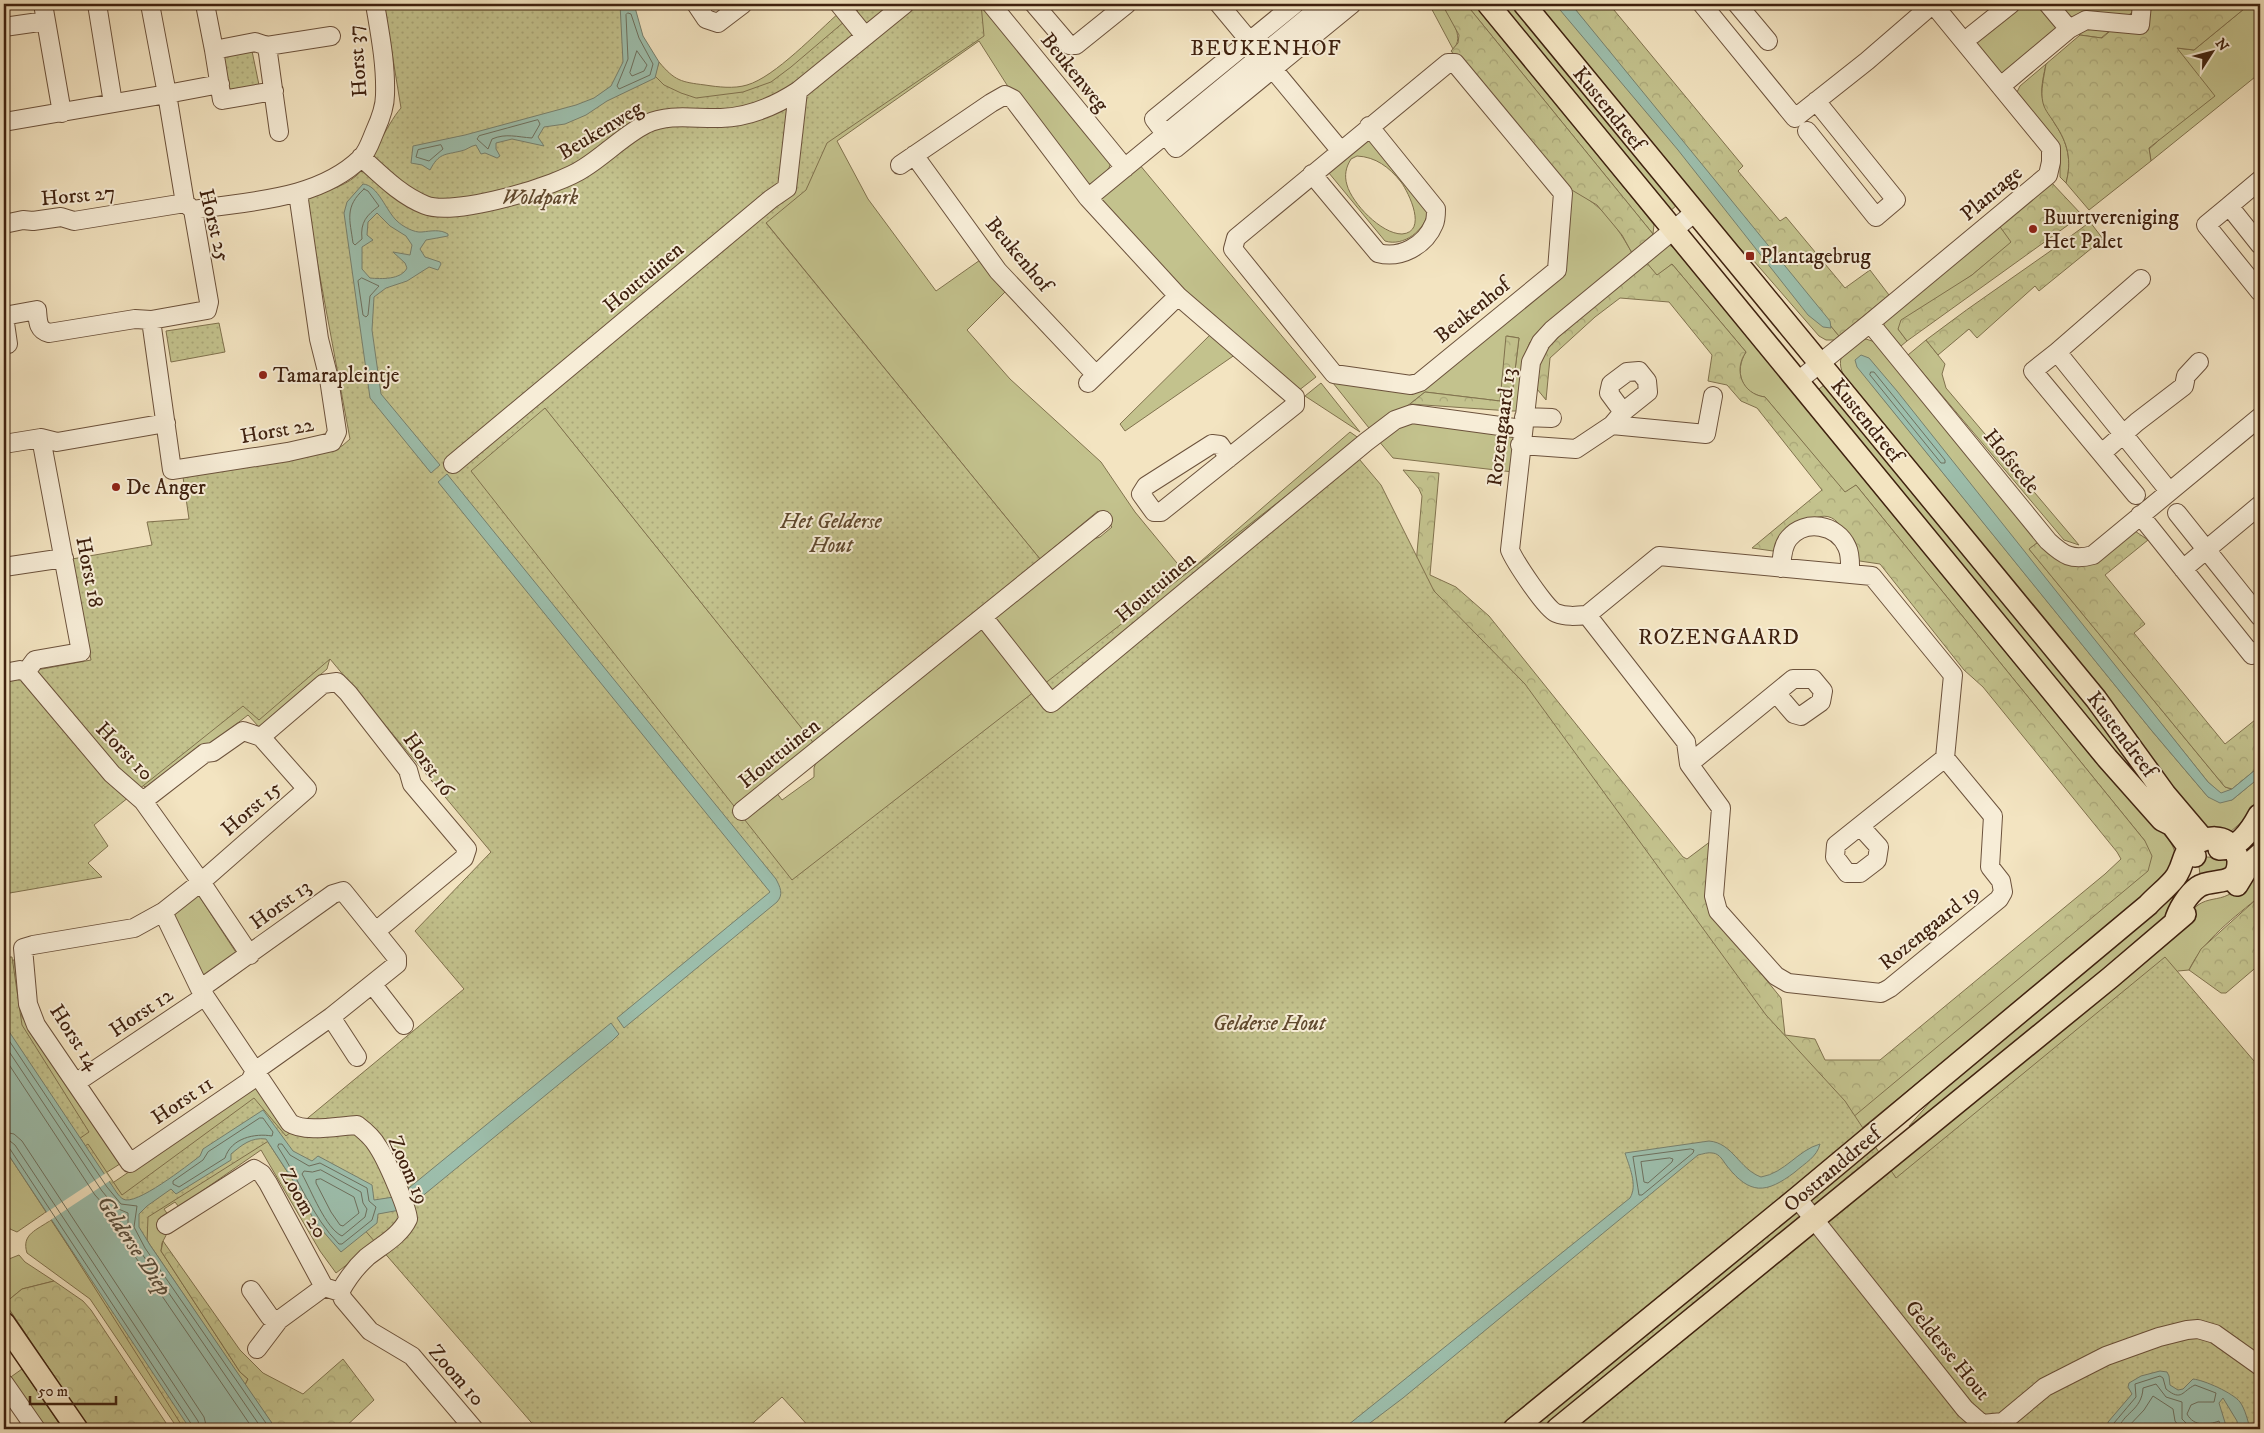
<svg xmlns="http://www.w3.org/2000/svg" width="2264" height="1433" font-family="'IM FELL DW Pica',serif">
<style>
.grass{fill:#c3c28d;stroke:#81724e;fill-rule:evenodd}
.forest{fill:url(#forest-crowns);stroke:#81724e}
.park{fill:url(#park-dots);stroke:#81724e}
.water{fill:#9dbfad;stroke:#77806e;fill-rule:evenodd}
.pier{fill:#f3e4c1}
.lines{fill:none;stroke-linecap:round;stroke-linejoin:round}
.shore{stroke:#6e705e;stroke-width:1}
.minor-casing{stroke:#6c523c;stroke-width:20}
.major-casing{stroke:#3f210f;stroke-width:24}
.minor{stroke:#f7edd7;stroke-width:18}
.major{stroke:#f3e4c1;stroke-width:21}
.poi-dot{fill:#8f2418;stroke:#f7edd7;stroke-width:2}
.labels{text-anchor:middle;stroke-width:4;stroke-linejoin:round;paint-order:stroke}
.street-label{font-size:21px;fill:#3f210f;stroke:#f7edd7}
.park-label{font-size:21px;font-style:italic;fill:#60492e;stroke:#f7edd7}
.poi-label{font-size:21px;fill:#3f210f;stroke:#f7edd7;text-anchor:start}
.neighbourhood-label{font-size:22px;letter-spacing:1px;fill:#3f210f;stroke:#f7edd7}
.water-label{font-size:22px;font-style:italic;fill:#5b503e;stroke:#f7edd7}
</style>
<defs>
<pattern id="forest-crowns" width="20" height="18" patternUnits="userSpaceOnUse" patternTransform="scale(1.25)"><rect width="20" height="18" fill="#c3c28d"/><path d="M2 6a3 3 0 1 1 6 0M12 15a3 3 0 1 1 6 0" fill="none" stroke="#a9a678"/></pattern>
<pattern id="park-dots" width="8" height="8" patternUnits="userSpaceOnUse" patternTransform="scale(1.25)"><rect width="8" height="8" fill="#c3c28d"/><path d="M2 2h.1M6 6h.1" fill="none" stroke="#a9a678" stroke-width="1.8" stroke-linecap="round"/></pattern>
</defs>
<rect width="100%" height="100%" fill="#f3e4c1"/>
<filter id="stains"><feTurbulence type="fractalNoise" baseFrequency=".004" numOctaves="4"/><feColorMatrix values="0 0 0 0 .2 0 0 0 0 .09 0 0 0 0 .02 0 0 0 .5 -.17"/></filter>
<radialGradient id="worn" r=".72"><stop offset=".6" stop-color="#630" stop-opacity="0"/><stop offset="1" stop-color="#630" stop-opacity=".3"/></radialGradient>
<path class="grass" d="M980 4 1111 163C1107 175 1094 185 1082 186L1007 85 979 41 837 141 868 199 936 291 983 258 1008 289 967 330 1010 379 1101 462 1135 512 1186 574 1350 432 1363 441 1050 689 994 619 1084 542 1100 537 1112 527 1098 511 1040 559 759 214 805 92Z
M1429 4H1442C1449 17 1466 37 1453 49Z
M1466 4H1476L1651 221 1654 225 1653 234Z
M1499 4H1517L1677 205 1669 212Z
M1536 4H1571L1650 107 1839 336 1834 340H1826L1819 336 1753 260 1731 240Z
M2015 4H2042L2060 31 2000 75 1970 41Z
M2055 4H2142L2101 38 2080 35Z
M2250 4H2260V73L2151 161 2149 149 2157 142 2176 48 2194 50Z
M840 12 846 22 795 81 675 108 654 78 659 62C675 81 681 82 705 85 718 87 734 89 747 85 775 77 817 32 840 12Z
M2046 64C2044 74 2041 85 2042 95 2043 107 2050 115 2055 124 2068 143 2072 161 2066 183L2060 177V157L2050 134 2017 92 2020 86Z
M1367 132 1428 212C1425 230 1404 247 1385 241L1324 167ZM1357 156C1376 157 1389 167 1401 182 1409 193 1428 232 1402 234 1381 234 1352 203 1347 185 1344 175 1346 167 1351 159Z
M1139 164 1316 377 1298 391 1221 327 1099 205 1100 195Z
M1560 183C1597 201 1612 217 1632 253L1530 342 1524 357 1519 411H1510L1519 338 1507 336 1500 401 1425 392 1373 433 1321 368 1405 384 1554 269Z
M1998 224 2012 242 1972 275 1898 329 1907 341 1901 346 1884 326V322Z
M1669 245 1677 249 2169 840C2183 860 2169 867 2158 886L1769 1204 1315 1429 1820 1144 2145 841 1856 485 1845 493 1765 397C1741 394 1734 371 1746 352L1672 264 1657 276 1646 262Z
M1214 331 1239 352 1125 431 1120 424Z
M1866 339 1875 342 2041 540 2029 549 2225 787 2232 789 2221 794 2208 782 1883 376 1872 385 2152 731 2208 797 2232 800 2260 777V806L2229 833 2203 831 1845 378C1833 356 1846 347 1866 339Z
M1926 340 1945 364 1942 374 1946 388 2079 545 2064 540 1908 355Z
M1321 383 1360 432 1305 396Z
M1824 385 2125 745 2187 838 1975 586 1819 389Z
M538 399 816 746 770 784 782 800 814 777V768L817 759 976 632 981 630 986 633 1038 697 805 900 447 474Z
M1400 423 1517 426 1513 472 1393 458 1378 440Z
M333 647 327 669 259 727 248 715 203 750 199 746 151 785 146 787 141 785 194 733Z
M2206 857 2229 858 2227 869 2200 875 2199 866Z
M2260 861V896C2235 917 2203 940 2189 970L2178 971 1883 1202 1870 1187 2198 905C2208 898 2218 900 2228 895 2242 889 2251 872 2260 861Z
M2184 886 2174 912 1984 1072 1909 1126 1945 1085 2113 942Z
M197 893 237 954 199 981 169 913Z
M4 943 5 960H14L22 1017 123 1162 104 1174 4 1023Z
M256 1086 317 1132 293 1151 263 1110 123 1199 111 1184Z
M266 1139 296 1185 315 1222 377 1223 404 1221 336 1273 320 1251 261 1150 179 1207 175 1202 164 1209 173 1222 162 1243 161 1251 240 1372 248 1379 245 1385 150 1245 139 1227V1214Z
M4 1148 46 1212 17 1232 10 1229 4 1215Z
M51 1220 190 1429H178L90 1299 27 1253C21 1234 37 1230 51 1220Z
M19 1255 25 1262 54 1281 22 1289 5 1303 90 1429H80L4 1320V1261Z
M22 1369 63 1429H42L8 1379Z"/>
<path class="forest" d="M1442 4H1466L1653 234 1632 253 1622 235 1597 205 1560 183 1451 51 1458 43 1459 35Z
M1571 4H1609L1743 166 1738 171 1780 221 1786 217 1845 288 1870 270 1889 295 1839 336 1650 107Z
M2142 4H2250L2194 50 2177 48 2215 96 2149 148 2151 161 2089 210 2066 183C2072 161 2068 143 2055 124 2051 117 2045 111 2043 103 2040 91 2044 77 2046 64L2080 35 2102 38Z
M2051 182 2082 215 1907 341 1898 329 1901 320 1972 275 2011 242 1998 224Z
M2090 222 2103 239 2039 291 2035 286 1977 338 1969 329 1938 355 1926 340C1979 299 2036 263 2090 222Z
M1646 262 1657 275 1672 264 1746 352C1733 370 1742 394 1765 397L1845 492 1856 485 2145 841 2152 856 2148 871 1828 1138 1390 860 1422 496 1419 489 1403 470 1439 473 1430 575 1456 587 1489 616 1683 857 1687 859 1711 841 1708 908 1781 998 1785 1035 1815 1039 1825 1060H1880L2105 874 2121 859 2117 852 1983 687 1964 670 1880 564 1853 560C1847 542 1842 508 1815 518L1773 551 1752 548 1822 490 1757 408 1741 401 1727 385 1708 381 1712 355 1669 302 1620 298 1595 317 1550 358 1546 400 1537 389 1540 358 1548 346Z
M1506 336 1519 338 1510 411 1410 404 1425 392 1500 401Z
M2135 531 2148 540 2105 575 2145 624 2134 633 2225 744 2260 716V766L2232 789 2225 787 2029 549 2041 540 2063 559Z
M2260 896V964L2226 993H2221L2189 970 2201 949Z
M163 1241 240 1350 263 1373 303 1394 343 1359 374 1400 343 1429H276L245 1385 248 1379 240 1372 161 1251Z
M54 1281 83 1301 91 1310 170 1429H90L5 1303 22 1289Z"/>
<path class="park" d="M384 4H626L654 75 664 85 681 93 696 98 743 92 771 82 791 67 865 4H981L984 36 827 143 806 190 766 223 1040 559 816 746 545 408 471 471 792 880 1349 447 1381 485 1434 591 1525 684 1766 1015 1845 1101 1896 1178 2165 957 2260 1068V1429H811L782 1397 746 1429H537L356 1220 270 1140 148 1217 147 1243 271 1429H184L29 1184 88 1144 122 1195 254 1098 286 1136 464 989 415 931 491 852 330 659 259 720 243 706 94 825 108 846 88 863 102 877 4 894V676L91 660 72 559 152 545 147 522 189 519 183 477 342 446 350 439 305 196C323 192 342 188 356 176 371 164 386 125 401 108Z
M252 51 259 85 229 90 223 56Z
M219 323 225 352 171 362 166 331Z
M4 957H12L22 1025 89 1132 25 1176 4 1144Z"/>
<path class="water" d="M620 4H634L643 36 659 62 655 78 607 101 586 115 565 124 544 127 538 137 544 146 512 139 496 143V149L500 156 497 158 485 153 481 154 476 145C470 146 467 150 461 151 444 155 439 153 430 170L422 165 411 163 413 146 465 135 576 105 594 98 611 86 623 62Z
M1555 4H1571L1830 321 1831 328 1823 327 1808 315 1678 150Z
M363 184C378 185 386 211 397 221 402 226 414 233 422 232 431 231 440 229 448 234V236L426 240 420 249 425 257 440 262 441 264 438 270 429 267 407 281 386 288 374 297 372 330 381 394 440 465 431 473 370 398 344 213 347 202ZM377 213 390 226 406 236 412 245 410 255 393 252 405 263 407 268C401 280 381 279 370 278L362 269V247L373 240 367 235 368 222Z
M1861 355 1869 358 1897 391 2208 782 2221 793 2232 789 2260 766V777L2232 800 2220 803 2208 797 2152 731 1857 367 1855 360Z
M447 474 776 879C780 887 784 894 777 902L624 1028 617 1018 770 892 438 482Z
M611 1023 619 1034 613 1040 420 1198 400 1210 378 1214 377 1223 341 1252 315 1222 296 1185 266 1139C251 1137 242 1145 231 1154V1160L176 1194 171 1189 147 1206 139 1214V1227L150 1245 276 1429H190L4 1148V1024L111 1184C114 1188 118 1196 123 1199 135 1207 188 1165 200 1156L203 1149 263 1110 293 1151 312 1161 318 1156 372 1185 374 1200 394 1197 410 1187Z
M1709 1141C1733 1143 1739 1169 1761 1177 1785 1173 1798 1150 1820 1144 1817 1157 1805 1163 1795 1172 1766 1194 1750 1195 1727 1166 1723 1161 1720 1154 1713 1153 1708 1152 1703 1154 1698 1155L1403 1398 1362 1429H1343L1630 1198C1638 1185 1629 1166 1625 1153Z
M2160 1371 2167 1372 2169 1376 2170 1385 2178 1390 2183 1389 2193 1379C2204 1380 2233 1393 2240 1402 2245 1409 2248 1421 2250 1429H2238L2237 1421 2223 1398 2219 1403 2227 1429H2108V1422L2132 1394 2128 1387 2129 1383 2141 1376Z"/>
<path class="pier" d="M106 1173 111 1180 49 1221 44 1214Z"/>
<g class="lines">
<path class="shore" d="M628 13 631 14 639 38 653 64 650 75 619 89 617 86 628 59 626 15Z
M637 51 647 65 644 71 632 76 630 73Z
M538 120 540 124 532 138C517 137 506 133 492 139L488 149 477 139 479 136Z
M441 145 443 149 429 161 416 157 418 150Z
M364 189 368 191 379 206C367 215 360 222 362 239L355 245 353 243C350 220 344 207 364 189Z
M362 278 379 286 370 296 368 315 366 317 363 315 358 281Z
M1871 372H1874L1945 460V463H1941L1870 375Z
M4 1033 107 1187 121 1204 137 1206 134 1227 145 1248 270 1429
M4 1044 102 1191 116 1208 128 1213V1230L140 1251 262 1429
M4 1057 95 1195 111 1213 120 1219 121 1234 134 1255 253 1429
M260 1118H263L273 1132 272 1136C255 1133 231 1138 225 1158L179 1187 173 1184V1181L203 1160 208 1152Z
M4 1132 14 1134 22 1141 204 1417 207 1429
M4 1140 10 1141 15 1145 198 1421 200 1429
M279 1144H282L290 1155 309 1166 320 1163 367 1188 369 1201 376 1207 372 1220 342 1244H339C312 1217 299 1179 278 1147Z
M4 1146 10 1149 192 1425 193 1429
M1691 1149 1694 1150 1693 1153 1642 1195H1639L1633 1157Z
M1670 1158 1673 1159 1672 1162 1648 1183 1644 1182 1641 1162Z
M321 1170 361 1192 363 1203 367 1209 365 1217 342 1236C326 1229 311 1190 302 1174L304 1171 312 1172Z
M321 1179 354 1197 359 1213 343 1226 340 1225 331 1212 316 1183V1180Z
M2113 1429 2114 1423 2136 1397 2135 1384 2160 1376 2163 1378 2166 1389C2182 1402 2182 1391 2195 1385L2216 1393 2214 1402H2198L2191 1405 2187 1414C2194 1427 2208 1425 2219 1421L2221 1429
M2119 1429C2122 1413 2142 1411 2143 1388L2156 1384 2166 1397 2182 1402V1419L2189 1426 2197 1429
M2126 1429 2144 1410 2153 1396 2173 1409 2175 1421 2181 1429"/>
<g class="minor-casing">
<path id="minor" d="M43 4 46 21
M97 4 113 103
M205 4 214 50 255 42 267 46 331 36
M696 4 706 19 718 23 743 4
M839 4 865 36
M991 4 1125 168
M1034 4 1069 45H1076L1127 4
M1219 4 1340 150
M1295 4 1154 119 1176 148 1352 4
M1702 4 1795 118 1867 61 1933 4
M1737 4 1768 41
M2048 4 2069 29
M4 27 46 21 62 113
M1972 35 2011 4
M267 46 279 132
M214 50 222 100 274 91
M1448 63H1455L1563 193 1557 270 1420 382 1411 385 1334 374 1233 249 1236 238Z
M2001 86 2069 29 2086 20 2140 25 2142 4
M4 122 167 94 150 4
M1807 131 1876 217 1896 200 1816 101
M914 155 998 271 1096 375
M361 157C381 175 400 195 425 205 454 217 558 186 584 168 605 155 624 135 646 124 670 113 695 119 721 118 749 117 775 106 798 91L905 4
M900 165 991 103 1005 95 1013 99 1088 198 1178 296 1088 383
M1312 174 1378 253C1400 259 1425 246 1434 224 1436 220 1436 213 1436 209L1369 126
M1088 198 1324 4
M2229 206 2260 180
M193 210C249 201 318 200 361 158 368 151 371 140 375 131 380 120 385 107 385 95 386 64 380 34 375 4
M4 224 23 220 33 221 61 217 74 221 185 203
M2260 245 2229 206 2206 225 2260 292
M1178 296 1295 397V405L1161 512H1154L1141 494 1146 486 1212 444 1220 445 1229 458
M4 316 37 310C38 320 37 330 49 333L135 319 151 320 207 310 209 302 193 210 185 203 167 94 220 84
M4 316 8 344
M151 320 172 470 288 452 332 442 337 432 329 379 319 339 298 193
M1870 323 2048 541C2063 555 2072 561 2093 555L2260 417
M2057 352 2141 279
M1798 381 1870 323 2048 175 2051 162V148L1933 4
M1524 417 1552 418
M1612 425 1706 434 1713 396
M4 444 41 438 57 442 166 423
M1520 445 1576 449 1612 425 1623 412 1648 392 1647 381 1639 371 1627 372 1611 384 1609 393 1623 412
M2102 453 2137 422 2184 386 2186 376 2199 362
M453 464 771 199 787 188 798 91
M2136 495 2033 371 2057 352 2169 491
M2177 513 2260 617
M2140 515 2252 655 2260 649
M4 567 64 558
M1781 568C1782 558 1782 546 1789 538 1805 519 1837 524 1847 547 1851 555 1850 566 1850 574
M2183 569 2260 505
M1587 615 1686 742 1689 764 1721 808 1714 896 1718 911 1776 976 1788 983 1881 993 1890 988 1999 899 2003 892 2001 881 1990 867 1993 816 1945 758
M1587 615C1576 616 1566 617 1556 613 1546 609 1515 562 1510 550L1531 362 1541 342 1552 330 1694 213
M1587 615 1659 556 1872 576 1953 675 1945 758
M984 618 1051 703 1366 442 1395 420 1412 414 1522 429
M26 672 35 660 81 652 41 438
M4 673 20 670 26 672 112 774 143 801 201 882 250 955
M261 737 323 684 337 682 348 693 408 770 412 784 467 849 464 858 376 931
M1689 764 1793 679H1813L1823 691 1821 702 1801 716 1794 714 1776 693
M143 801 205 753 213 752 243 731 261 737 307 789 201 882 163 912 200 989 290 1123C305 1133 338 1126 357 1125 365 1131 373 1138 378 1147 386 1159 407 1206 408 1219 400 1236 382 1245 367 1257 356 1267 347 1279 340 1292
M742 811 1103 520
M1860 826 1879 847 1877 860 1860 873H1847L1835 857 1836 845 1945 758
M163 912 134 928 33 945 23 948 28 1004 36 1025 130 1163 250 1081 255 1071 331 1017 397 964V958L343 891 333 894 200 989
M373 985 404 1025
M331 1017 357 1057
M77 1082 205 996
M1797 1198 1965 1409 1982 1424 2003 1422 2045 1387 2106 1356 2159 1337 2187 1330 2198 1329 2215 1334 2260 1366
M166 1225 254 1169 262 1174 268 1183 324 1287 340 1292
M251 1290 270 1317 279 1320 324 1287
M340 1292 343 1299 370 1331 412 1356 474 1429
M257 1349 279 1320
M4 1383 36 1429"/>
</g>
<g class="major-casing">
<path id="major" d="M1488 4 2107 758 2162 820 2172 825 2195 856
M1524 4 2096 699 2165 794 2204 840
M2219 849C2238 850 2251 830 2259 815
M2237 885 2251 862 2260 854
M4 1323 77 1429
M1514 1429 1797 1198 2148 905C2156 896 2172 884 2177 875 2187 858 2180 849 2204 840 2211 837 2220 837 2226 841 2232 845 2237 853 2238 860 2239 889 2212 877 2198 887 2188 894 2178 910 2175 922
M1557 1429 2111 977 2185 914"/>
</g>
<use href="#minor" class="minor"/>
<use href="#major" class="major"/>
</g>
<g class="poi-dot">
<circle cx="2033" cy="229" r="5"/>
<rect x="1745" y="251" width="10" height="10" rx="2.5"/>
<circle cx="263" cy="375" r="5"/>
<circle cx="116" cy="487" r="5"/>
</g>
<g class="labels">
<g class="street-label">
<text transform="translate(357 61) rotate(-94)" y="7">Horst 37</text>
<text transform="translate(1075 72) rotate(51)" y="7">Beukenweg</text>
<text transform="translate(1609 108) rotate(51)" y="7">Kustendreef</text>
<text transform="translate(600 130) rotate(-31)" y="7">Beukenweg</text>
<text transform="translate(1991 193) rotate(-40)" y="7">Plantage</text>
<text transform="translate(78 195) rotate(-5)" y="7">Horst 27</text>
<text transform="translate(215 225) rotate(76)" y="7">Horst 25</text>
<text transform="translate(1019 254) rotate(50)" y="7">Beukenhof</text>
<text transform="translate(643 277) rotate(-40)" y="7">Houttuinen</text>
<text transform="translate(1472 310) rotate(-39)" y="7">Beukenhof</text>
<text transform="translate(1867 420) rotate(51)" y="7">Kustendreef</text>
<text transform="translate(1501 427) rotate(-83)" y="7">Rozengaard 13</text>
<text transform="translate(277 430) rotate(-10)" y="7">Horst 22</text>
<text transform="translate(2012 461) rotate(51)" y="7">Hofstede</text>
<text transform="translate(90 572) rotate(79)" y="7">Horst 18</text>
<text transform="translate(1155 587) rotate(-40)" y="7">Houttuinen</text>
<text transform="translate(2122 734) rotate(53)" y="7">Kustendreef</text>
<text transform="translate(125 751) rotate(46)" y="7">Horst 10</text>
<text transform="translate(779 753) rotate(-39)" y="7">Houttuinen</text>
<text transform="translate(429 764) rotate(55)" y="7">Horst 16</text>
<text transform="translate(251 808) rotate(-41)" y="7">Horst 15</text>
<text transform="translate(280 904) rotate(-36)" y="7">Horst 13</text>
<text transform="translate(1929 927) rotate(-39)" y="7">Rozengaard 19</text>
<text transform="translate(141 1012) rotate(-34)" y="7">Horst 12</text>
<text transform="translate(75 1037) rotate(57)" y="7">Horst 14</text>
<text transform="translate(182 1100) rotate(-34)" y="7">Horst 11</text>
<text transform="translate(1832 1169) rotate(-40)" y="7">Oostranddreef</text>
<text transform="translate(409 1170) rotate(66)" y="7">Zoom 19</text>
<text transform="translate(304 1203) rotate(61)" y="7">Zoom 20</text>
<text transform="translate(1948 1350) rotate(51)" y="7">Gelderse Hout</text>
<text transform="translate(457 1375) rotate(49)" y="7">Zoom 10</text>
</g>
<g class="park-label">
<text x="540" y="204">Woldpark</text>
<text x="831" y="528">Het Gelderse<tspan x="831" dy="24">Hout</tspan></text>
<text x="1269" y="1030">Gelderse Hout</text>
</g>
<g class="poi-label">
<text x="2043" y="224">Buurtvereniging<tspan x="2043" dy="24">Het Palet</tspan></text>
<text x="1760" y="263">Plantagebrug</text>
<text x="273" y="382">Tamarapleintje</text>
<text x="126" y="494">De Anger</text>
</g>
<g class="neighbourhood-label">
<text x="1266" y="55">BEUKENHOF</text>
<text x="1719" y="644">ROZENGAARD</text>
</g>
<g class="water-label">
<text transform="translate(135 1245) rotate(56)" y="8">Gelderse Diep</text>
</g>
</g>
<rect width="2264" height="1433" fill="none" stroke="#f3e4c1" stroke-width="20"/>
<rect x="5" y="5" width="2254" height="1423" fill="none" stroke="#3f210f" stroke-width="2.5"/>
<rect x="10" y="10" width="2244" height="1413" fill="none" stroke="#3f210f"/>
<g transform="translate(2212 52) rotate(54)" stroke="#f7edd7" stroke-width="4" paint-order="stroke">
<path d="M0-4L9 19L0 12L-9 19Z" fill="#3f210f"/>
<text y="-8" font-size="14" font-weight="bold" text-anchor="middle" fill="#3f210f">N</text>
</g>
<path d="M30 1396v8h86v-8" fill="none" stroke="#3f210f" stroke-width="2.5"/>
<text x="38" y="1396" font-size="15" fill="#3f210f" stroke="#f7edd7" stroke-width="4" paint-order="stroke">50 m</text>
<rect width="100%" height="100%" filter="url(#stains)"/>
<rect width="100%" height="100%" fill="url(#worn)"/>
</svg>
